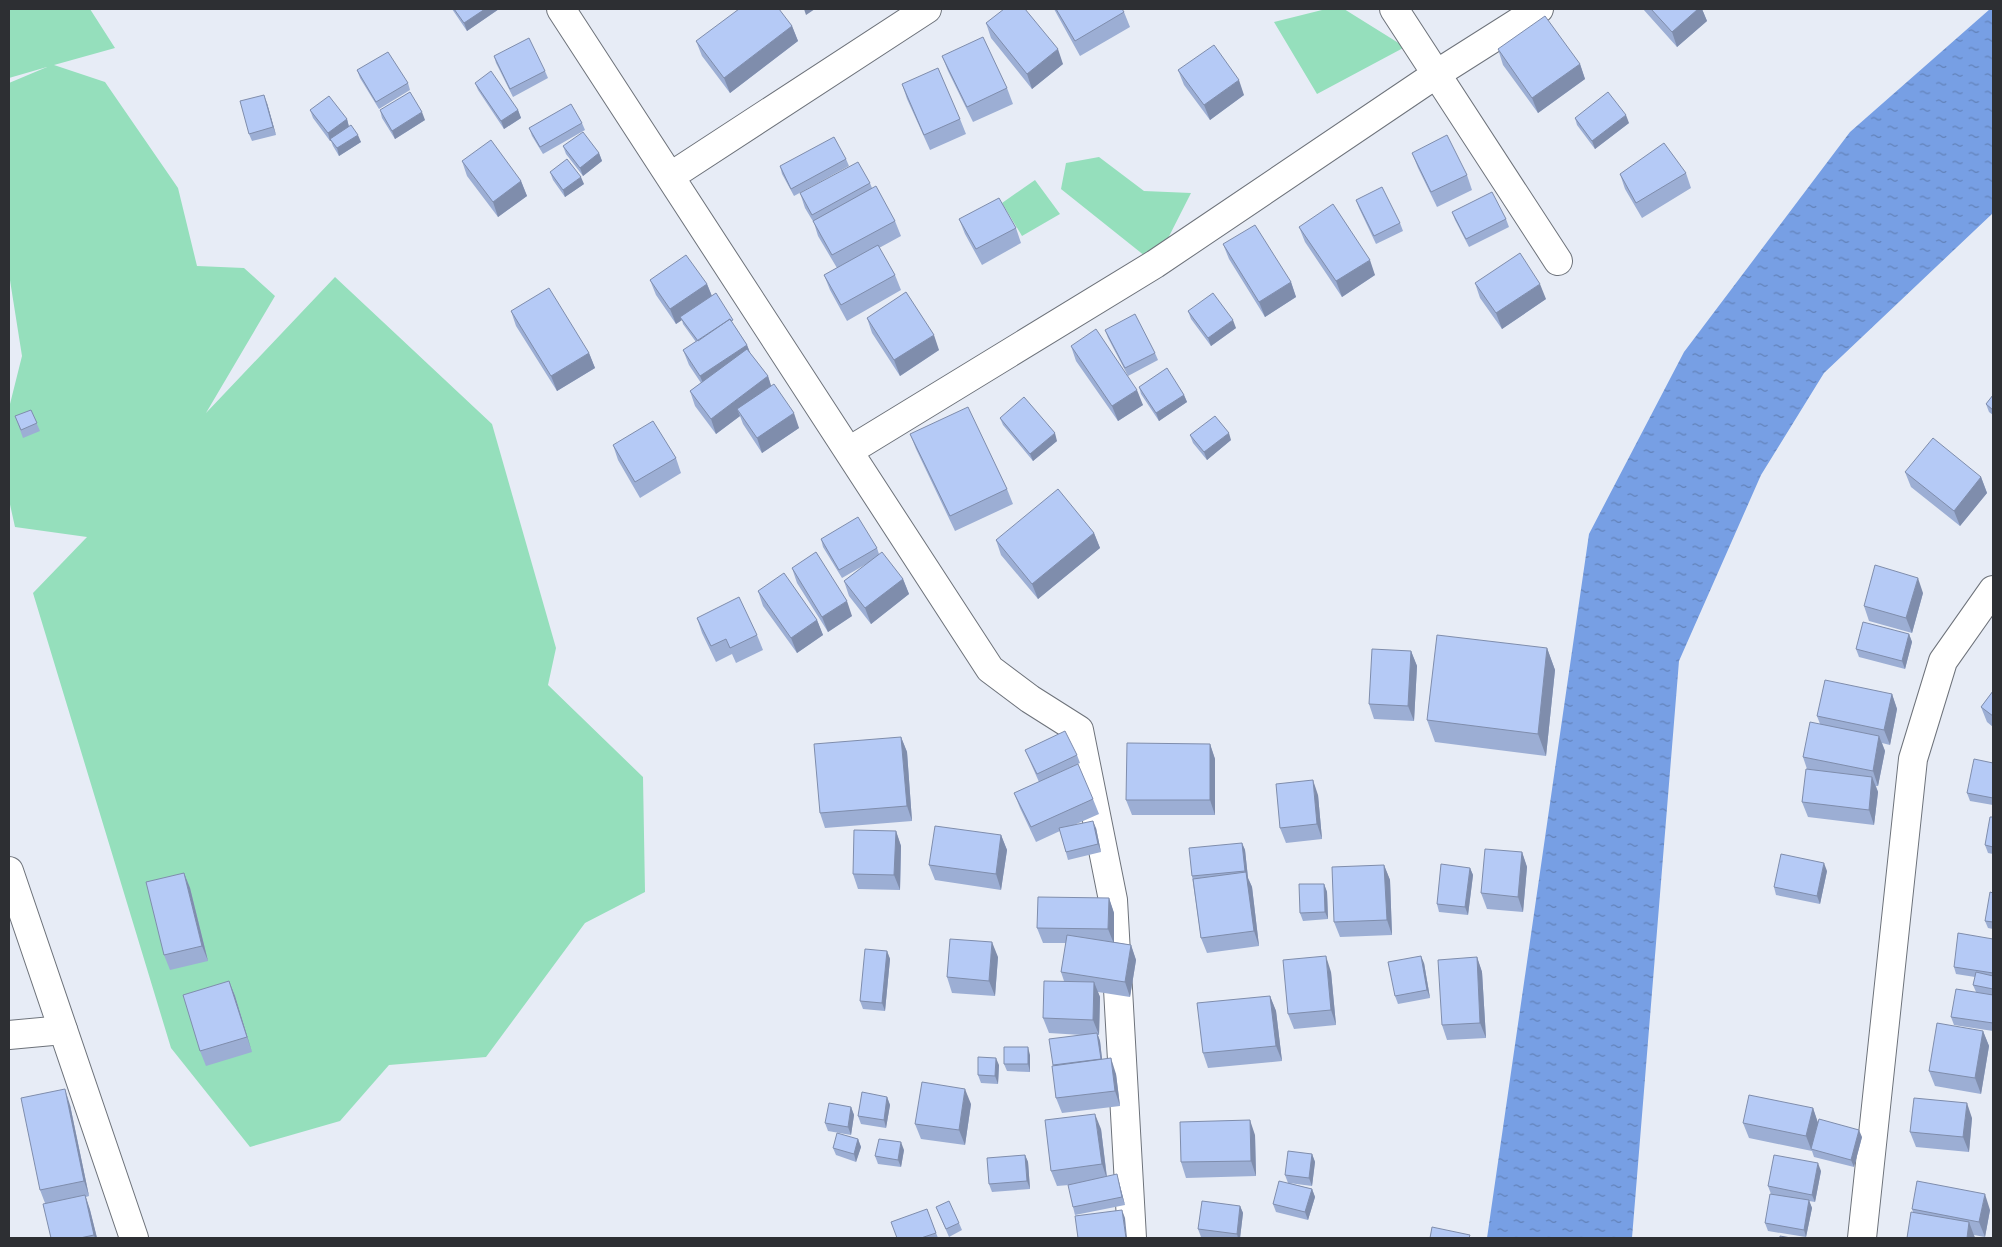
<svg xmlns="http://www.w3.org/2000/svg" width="2002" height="1247" font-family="Quicksand,sans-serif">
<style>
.green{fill:#95dfbc}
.water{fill:url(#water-ripples)}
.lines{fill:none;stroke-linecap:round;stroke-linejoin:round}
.minor-casing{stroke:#6d727a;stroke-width:30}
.tertiary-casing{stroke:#6d727a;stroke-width:30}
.minor{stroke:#fff;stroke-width:28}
.tertiary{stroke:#fff;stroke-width:28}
.wall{fill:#9caed4}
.shaded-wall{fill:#7f8dac}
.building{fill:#b5caf6;stroke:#7f8dac}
</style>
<defs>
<pattern id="water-ripples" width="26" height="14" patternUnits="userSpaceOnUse" patternTransform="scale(1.25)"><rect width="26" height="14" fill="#779fe4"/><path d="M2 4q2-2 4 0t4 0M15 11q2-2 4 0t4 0" fill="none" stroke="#6282b9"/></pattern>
</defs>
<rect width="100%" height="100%" fill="#e7ecf6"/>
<path class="green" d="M9 9H90L115 48 54 65 105 82 178 188 197 266 244 268 275 296 206 413 335 277 492 424 556 648 548 685 643 777 645 892 585 923 486 1057 389 1065 340 1121 250 1147 171 1048 33 593 87 537 15 527 9 500V408L22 356 9 274V83L47 67 9 78Z
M1326 9H1344L1405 47 1317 94 1274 22Z
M1099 157 1144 191 1191 193 1155 264 1061 189 1066 163Z
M1035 180 1060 214 1022 236 1002 203Z"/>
<path class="water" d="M1990 9H1993V213L1824 373 1761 475 1679 661 1632 1238H1487L1589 534 1684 352 1850 132Z"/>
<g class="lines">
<g class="minor-casing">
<path id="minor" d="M561 9 990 669 1030 699 1079 730 1113 900 1132 1238
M1394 9 1558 261
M671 176 927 9
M849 451 1155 264 1438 73 1539 9
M9 1035 63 1030
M1862 1238 1913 759 1943 661 1993 590"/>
</g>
<g class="tertiary-casing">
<path id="tertiary" d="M9 871 134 1238"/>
</g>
<use href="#minor" class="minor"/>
<use href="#tertiary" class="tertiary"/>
</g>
<path class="wall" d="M452 9H499L467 31Z
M1054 9 1124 12 1130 27 1080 56Z
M1643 9H1702L1707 21 1677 47Z
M986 23 1063 64 1032 89 991 38Z
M792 26 798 41 730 93 702 56 696 41Z
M1498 49 1580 64 1585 79 1538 113 1503 65Z
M494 56 545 71 548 78 513 97 496 63Z
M942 56 1007 88 1013 104 973 122 948 71Z
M357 70 408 83 410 90 379 109 360 78Z
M1178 70 1244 95 1210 120 1184 85Z
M475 83 518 110 521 118 504 129 478 90Z
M902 84 960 119 966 134 930 150 907 99Z
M267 103 276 135 252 141 249 134Z
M310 110 347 119 349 127 361 142 339 156 333 146 331 141H330L313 118Z
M380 110 425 120 395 139 382 118Z
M1575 118 1629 123 1595 149 1577 125Z
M582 123 585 130 543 154 532 136 529 128Z
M563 146 599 153 602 161 583 176 566 154Z
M1412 153 1467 175 1472 190 1437 207 1418 168Z
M846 159 849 166 794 196 782 174 780 166Z
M462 161 521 181 527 196 498 217 467 176Z
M550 172 584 184 565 197 553 180Z
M1686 173 1691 188 1642 218 1625 189 1620 174Z
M870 183 872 188 895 221 901 236 879 248 895 275 901 290 847 321 830 290 824 275 837 268 818 236 814 223 805 208 800 193Z
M1356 200 1400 223 1403 231 1376 244 1359 208Z
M1452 212 1506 219 1509 227 1469 247 1455 220Z
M959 219 1016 228 1021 243 982 265 965 234Z
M1299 227 1375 275 1342 297 1305 242Z
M1223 244 1291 282 1296 297 1265 317 1229 259Z
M650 280 707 284 712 296 736 328 747 345 750 353 768 376 771 386 799 428 762 453 743 424 740 416 716 434 695 406 690 391 701 383 689 365 683 350 696 342 683 324 682 320 676 324 656 295Z
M1475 283 1546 299 1502 329 1480 298Z
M511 311 589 353 595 368 557 391 516 326Z
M1188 311 1236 328 1211 346 1191 319Z
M867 318 939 350 900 376 872 333Z
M1105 330 1155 353 1158 360 1128 376 1108 338Z
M1071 346 1143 405 1118 421 1076 361Z
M1139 387 1184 395 1187 402 1159 421 1141 394Z
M1993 395V415L1989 412 1986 404Z
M31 410 40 431 23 438 15 416Z
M1000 418 1057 441 1033 461 1003 425Z
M910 434 1007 489 1013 504 955 531 916 449Z
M1190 435 1231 440 1207 460 1193 443Z
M613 445 676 458 681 473 640 498 618 460Z
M1905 472 1981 477 1987 493 1960 526 1911 487Z
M1094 533 1100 548 1038 599 1001 555 996 540Z
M821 539 877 548 879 554 903 579 909 594 871 624 849 596 844 581 868 563 842 578 823 547Z
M792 568 852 616 828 632 797 583Z
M758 591 817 620 823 635 797 653 763 606Z
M1923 593 1912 633 1869 621 1864 606Z
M697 618 757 635 763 650 736 663 732 654 716 662 702 633Z
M1909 634 1912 642 1905 669 1859 657 1856 649Z
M1547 648 1555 670 1546 756 1435 742 1427 720Z
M1411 651 1417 666 1414 721 1374 719 1369 704Z
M1993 691V727L1987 722 1981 707Z
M1892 694 1897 709 1890 745 1882 743 1885 751 1878 786H1876L1878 792 1874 825 1808 817 1802 802 1807 769 1803 757 1820 724 1817 716Z
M901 737 907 752 912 821 825 828 820 813Z
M1210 744 1215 759V815H1132L1126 800Z
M1025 750 1077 755 1080 763 1056 774 1093 799 1099 814 1074 825 1096 828 1101 852 1068 860 1060 831 1036 842 1020 808 1014 793 1039 782Z
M1993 763V805L1970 801 1967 793Z
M1318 795 1322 839 1286 843 1280 828Z
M1993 817V854L1988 853 1985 845Z
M896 831 901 846 900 890 858 889 853 874Z
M1001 835 1007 850 1001 890 935 880 929 865Z
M1242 843 1245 850 1248 878 1252 887 1259 946 1207 953 1201 938 1192 876Z
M1522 852 1527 867 1523 912 1487 909 1481 893Z
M1384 865 1390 880 1392 935 1340 937 1334 922Z
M1470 868 1473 875 1468 915 1439 912 1437 904Z
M1827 871 1820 904 1776 895 1774 887Z
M184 873 190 888 208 961 170 970 164 955Z
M1324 884 1327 892 1328 919 1303 921 1300 913Z
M1993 893V929L1988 928 1985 921Z
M1109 898 1114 913V942L1131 945 1136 960 1130 997 1098 992 1100 997 1099 1035H1098L1100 1041 1102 1060 1116 1074 1120 1106 1062 1113 1056 1098 1053 1066 1082 1035 1049 1033 1043 1018 1064 981 1061 972 1066 943H1043L1037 928Z
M1993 939V1031L1954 1025 1951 1017 1976 992 1973 985 1975 977 1956 974 1954 967Z
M887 951 890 959 885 1011 863 1009 860 1001Z
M998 957 995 996 952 993 947 977Z
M1477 957 1482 972 1486 1038 1447 1040 1442 1025Z
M1424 963 1430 998 1398 1004 1395 996Z
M1331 972 1336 1025 1294 1029 1288 1014Z
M229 981 235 996 252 1052 206 1066 200 1051Z
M1270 996 1276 1011 1282 1061 1208 1068 1203 1053Z
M1983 1031 1989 1046 1981 1094 1935 1086 1929 1071Z
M1030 1055V1072L1007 1071 1004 1064Z
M999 1065 998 1084 981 1083 978 1075Z
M887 1097 890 1105 886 1128 861 1124 858 1116Z
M971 1104 965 1145 921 1139 915 1124Z
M70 1105 89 1196 86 1197 90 1210 97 1238H51L45 1203 40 1190Z
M851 1107 854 1115 851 1135 828 1131 825 1123Z
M1813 1108 1818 1123 1862 1137 1854 1167 1814 1157 1812 1151 1749 1138 1743 1123Z
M1972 1118 1969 1152 1916 1147 1910 1132Z
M1101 1129 1107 1177 1119 1182 1125 1205 1075 1215 1073 1207 1069 1185 1057 1186 1051 1171Z
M1255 1135 1256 1176 1186 1178 1181 1162Z
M858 1139 861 1147 856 1162 836 1155 833 1148Z
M904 1150 901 1167 878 1164 875 1156Z
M1312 1154 1315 1162 1312 1186 1289 1183 1312 1189 1315 1197 1308 1220 1276 1212 1273 1204 1288 1183 1285 1175Z
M1025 1155 1028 1162 1030 1189 992 1192 989 1184Z
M1821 1171 1815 1202 1809 1201 1812 1208 1806 1237 1768 1231 1765 1223 1771 1194 1768 1186Z
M1240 1206 1243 1213 1240 1238H1213L1201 1237 1198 1229Z
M936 1207 959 1223 962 1230 949 1237Z
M927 1209 938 1238H897Z
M1912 1209 1990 1210 1985 1237 1974 1235 1975 1238H1907L1913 1212Z"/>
<path class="shaded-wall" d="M485 9H499L467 31 464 23Z
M804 9H815L806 15Z
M1698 9H1702L1707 21 1677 47 1672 32Z
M792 26 798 41 730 93 724 78Z
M1058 49 1063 64 1032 89 1027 74Z
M1580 64 1585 79 1538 113 1532 98Z
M1239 80 1244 95 1210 120 1204 105Z
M264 95 267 103 276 135 273 127Z
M518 110 521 118 504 129 501 121Z
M422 112 425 120 395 139 392 131Z
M1626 115 1629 123 1595 149 1592 141Z
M347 119 349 127 330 141 328 133Z
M358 135 361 142 339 156 337 148Z
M599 153 602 161 583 176 580 168Z
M581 177 584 184 565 197 563 190Z
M521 181 527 196 498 217 493 202Z
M1370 260 1375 275 1342 297 1336 281Z
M1291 282 1296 297 1265 317 1259 302Z
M707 284 713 299 680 317 682 320 676 324 670 309Z
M1540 284 1546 299 1502 329 1496 313Z
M1233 320 1236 328 1211 346 1208 338Z
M934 335 939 350 900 376 894 360Z
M747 345 753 360 706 391 700 376Z
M589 353 595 368 557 391 551 376Z
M768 376 773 392 737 409 740 416 716 434 711 419Z
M1137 390 1143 405 1118 421 1112 406Z
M1184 395 1187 402 1159 421 1156 413Z
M794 413 799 428 762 453 757 438Z
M1055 433 1057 441 1033 461 1030 454Z
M1229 433 1231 440 1207 460 1204 452Z
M1981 477 1987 493 1960 526 1954 511Z
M1094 533 1100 548 1038 599 1032 584Z
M1918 578 1923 593 1912 633 1906 618Z
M903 579 909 594 871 624 865 608Z
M847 601 852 616 828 632 822 617Z
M817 620 823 635 797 653 791 638Z
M1909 634 1912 642 1905 669 1902 661Z
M1547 648 1555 670 1546 756 1538 734Z
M1411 651 1417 666 1414 721 1408 706Z
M1892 694 1897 709 1890 745 1884 730Z
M1879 736 1885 751 1878 786 1873 771Z
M901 737 907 752 912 821 907 806Z
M1210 744 1215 759V815L1210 800Z
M1872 777 1878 792 1874 825 1869 810Z
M1313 780 1318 795 1322 839 1317 824Z
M1093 821 1096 828 1101 852 1098 844Z
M896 831 901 846 900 890 894 875Z
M1001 835 1007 850 1001 890 996 874Z
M1242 843 1245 850 1248 878 1252 887 1259 946 1254 931 1245 871Z
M1522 852 1527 867 1523 912 1518 897Z
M1824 863 1827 871 1820 904 1817 896Z
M1384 865 1390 880 1392 935 1387 920Z
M1470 868 1473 875 1468 915 1465 907Z
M184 873 190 888 208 961 202 946Z
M1324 884 1327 892 1328 919 1325 912Z
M1109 898 1114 913V944L1108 929Z
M992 942 998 957 995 996 989 981Z
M1131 945 1136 960 1130 997 1125 982Z
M887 951 890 959 885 1011 882 1003Z
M1326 956 1331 972 1336 1025 1331 1010Z
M1421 956 1424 963 1430 998 1427 990Z
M1477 957 1482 972 1486 1038 1480 1023Z
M229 981 235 996 252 1052 247 1037Z
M1094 982 1100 997 1099 1035 1093 1020Z
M1270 996 1276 1011 1282 1061 1276 1046Z
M1983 1031 1989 1046 1981 1094 1975 1078Z
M1097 1033 1100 1041 1103 1067 1101 1059Z
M1028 1047 1030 1055V1072L1028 1064Z
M996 1058 999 1065 998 1084 995 1076Z
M1111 1058 1116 1074 1120 1106 1115 1091Z
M65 1089 70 1105 89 1196 84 1181Z
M965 1089 971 1104 965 1145 959 1130Z
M887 1097 890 1105 886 1128 884 1120Z
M1967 1103 1972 1118 1969 1152 1963 1137Z
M851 1107 854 1115 851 1135 848 1127Z
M1813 1108 1818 1123 1811 1149 1806 1136Z
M1095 1114 1101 1129 1107 1179 1102 1164Z
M1250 1120 1255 1135 1256 1176 1251 1161Z
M1859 1130 1862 1137 1854 1167 1851 1160Z
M858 1139 861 1147 856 1162 854 1154Z
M901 1142 904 1150 901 1167 898 1160Z
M1312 1154 1315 1162 1312 1186 1309 1178Z
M1025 1155 1028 1162 1030 1189 1027 1181Z
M1818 1163 1821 1171 1815 1202 1812 1195Z
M1117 1174 1119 1182 1125 1205 1122 1197Z
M1312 1189 1315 1197 1308 1220 1305 1212Z
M1985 1194 1990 1210 1985 1237 1979 1222Z
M85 1195 90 1210 97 1238H95L94 1235Z
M1809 1200 1812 1208 1806 1237 1804 1230Z
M1240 1206 1243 1213 1240 1238H1238L1237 1234Z
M1122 1210 1125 1218 1127 1238H1126Z
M1969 1222 1975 1238H1967Z"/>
<path class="building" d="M454 9H485L464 23Z
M739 9H779L792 26 724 78 696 41Z
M1004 9H1025L1058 49 1027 74 986 23Z
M1056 9H1122L1124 12 1075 41Z
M1651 9H1698L1672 32Z
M1545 16 1580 64 1532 98 1498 49Z
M983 37 1007 88 967 107 942 56Z
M529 38 545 71 510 89 494 56Z
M1214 45 1239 80 1204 105 1178 70Z
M388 52 408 83 376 102 357 70Z
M938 68 960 119 924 135 902 84Z
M491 71 518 110 501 121 475 83Z
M410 92 422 112 392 131 380 110Z
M1608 92 1626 115 1592 141 1575 118Z
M264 95 273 127 249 134 240 101Z
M329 96 347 119 328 133 310 110Z
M571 104 582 123 540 147 529 128Z
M351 125 358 135 337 148 330 139Z
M583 132 599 153 580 168 563 146Z
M1447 135 1467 175 1431 192 1412 153Z
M834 137 846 159 791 189 780 166Z
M491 140 521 181 493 202 462 161Z
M1664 143 1686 173 1636 203 1620 174Z
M567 159 581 177 563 190 550 172Z
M858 162 870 183 812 215 800 193Z
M876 186 895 221 832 255 813 221Z
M1382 187 1400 223 1374 236 1356 200Z
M1492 192 1506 219 1466 239 1452 212Z
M999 198 1016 228 976 249 959 219Z
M1333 204 1370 260 1336 281 1299 227Z
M1255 225 1291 282 1259 302 1223 244Z
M878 245 895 275 841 305 824 275Z
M1520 253 1540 284 1496 313 1475 283Z
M686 255 707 284 670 309 650 280Z
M549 288 589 353 551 376 511 311Z
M906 292 934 335 894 360 867 318Z
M716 293 733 320 731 321 730 319 698 341 680 317Z
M1213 293 1233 320 1208 338 1188 311Z
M1135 314 1155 353 1125 368 1105 330Z
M730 319 747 345 700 376 683 350Z
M1096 329 1137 390 1112 406 1071 346Z
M747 349 768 376 711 419 690 391Z
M1167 368 1184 395 1156 413 1139 387Z
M774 384 794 413 757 438 737 409Z
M1993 395V410L1986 404Z
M1024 397 1055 433 1030 454 1000 418Z
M968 407 1007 489 950 516 910 434Z
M31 410 37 423 21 430 15 416Z
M1215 416 1229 433 1204 452 1190 435Z
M653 421 676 458 635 482 613 445Z
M1933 438 1981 477 1954 511 1905 472Z
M1058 489 1094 533 1032 584 996 540Z
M858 517 877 548 839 570 821 539Z
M816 552 847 601 822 617 792 568Z
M882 552 903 579 865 608 844 581Z
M1875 565 1918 578 1906 618 1864 606Z
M784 573 817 620 791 638 758 591Z
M739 597 757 635 730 648 726 639 711 646 697 618Z
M1863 622 1909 634 1902 661 1856 649Z
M1437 635 1547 648 1538 734 1427 720Z
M1372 649 1411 651 1408 706 1369 704Z
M1825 680 1892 694 1884 730 1817 716Z
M1993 691V716L1981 707Z
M1810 722 1879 736 1873 771 1803 757Z
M1065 731 1077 755 1037 774 1025 750Z
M901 737 907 806 820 813 814 744Z
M1127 743 1210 744V800H1126Z
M1974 759 1993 763V798L1967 793Z
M1078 764 1093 799 1031 827 1014 793Z
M1806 769 1872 777 1869 810 1802 802Z
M1313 780 1317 824 1280 828 1276 784Z
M1990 817H1993V847L1985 845Z
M1093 821 1098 844 1066 852 1059 828Z
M935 826 1001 835 996 874 929 865Z
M854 830 896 831 894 875 853 874Z
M1242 843 1245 871 1192 876 1189 848Z
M1485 849 1522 852 1518 897 1481 893Z
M1781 854 1824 863 1817 896 1774 887Z
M1441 864 1470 868 1465 907 1437 904Z
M1384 865 1387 920 1334 922 1332 867Z
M1246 872 1254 931 1201 938 1193 879Z
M184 873 202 946 164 955 146 882Z
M1299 884H1324L1325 912 1300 913Z
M1990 892 1993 893V922L1985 921Z
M1038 897 1109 898 1108 929 1037 928Z
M1958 933 1993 939V973L1954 967Z
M1067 935 1131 945 1125 982 1061 972Z
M950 939 992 942 989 981 947 977Z
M865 949 887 951 882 1003 860 1001Z
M1326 956 1331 1010 1288 1014 1283 960Z
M1421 956 1427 990 1395 996 1388 962Z
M1477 957 1480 1023 1442 1025 1438 960Z
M1976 972 1993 976V989L1973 985Z
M229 981 247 1037 200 1051 183 995Z
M1044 981 1094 982 1093 1020 1043 1018Z
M1956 989 1993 995V1023L1951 1017Z
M1270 996 1276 1046 1203 1053 1197 1003Z
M1937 1023 1983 1031 1975 1078 1929 1071Z
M1097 1033 1101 1059 1053 1065 1049 1039Z
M1004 1047H1028V1064H1004Z
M978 1057 996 1058 995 1076 978 1075Z
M1111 1058 1115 1091 1056 1098 1052 1066Z
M922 1082 965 1089 959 1130 915 1124Z
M65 1089 84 1181 40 1190 21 1098Z
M862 1092 887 1097 884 1120 858 1116Z
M1749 1095 1813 1108 1806 1136 1743 1123Z
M1914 1098 1967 1103 1963 1137 1910 1132Z
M829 1103 851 1107 848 1127 825 1123Z
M1095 1114 1102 1164 1051 1171 1045 1120Z
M1819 1119 1859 1130 1851 1160 1811 1149Z
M1250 1120 1251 1161 1181 1162 1180 1122Z
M837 1133 858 1139 854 1154 833 1148Z
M879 1139 901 1142 898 1160 875 1156Z
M1288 1151 1312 1154 1309 1178 1285 1175Z
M1025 1155 1027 1181 989 1184 987 1158Z
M1774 1155 1818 1163 1812 1195 1768 1186Z
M1117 1174 1122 1197 1073 1207 1068 1185Z
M1279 1181 1312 1189 1305 1212 1273 1204Z
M1917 1181 1985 1194 1979 1222 1912 1209Z
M1770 1194 1809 1200 1804 1230 1765 1223Z
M85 1195 94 1235 80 1238H51L43 1204Z
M949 1201 959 1223 946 1229 936 1207Z
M1202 1201 1240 1206 1237 1234 1198 1229Z
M927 1209 936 1233 921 1238H897L891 1222Z
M1122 1210 1126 1238H1078L1075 1216Z
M1911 1212 1969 1222 1967 1238H1907Z
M1432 1227 1470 1235 1469 1238H1430Z
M1780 1236 1791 1238H1780Z"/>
<rect width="2002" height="1247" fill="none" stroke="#2d2f33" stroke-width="20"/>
</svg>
